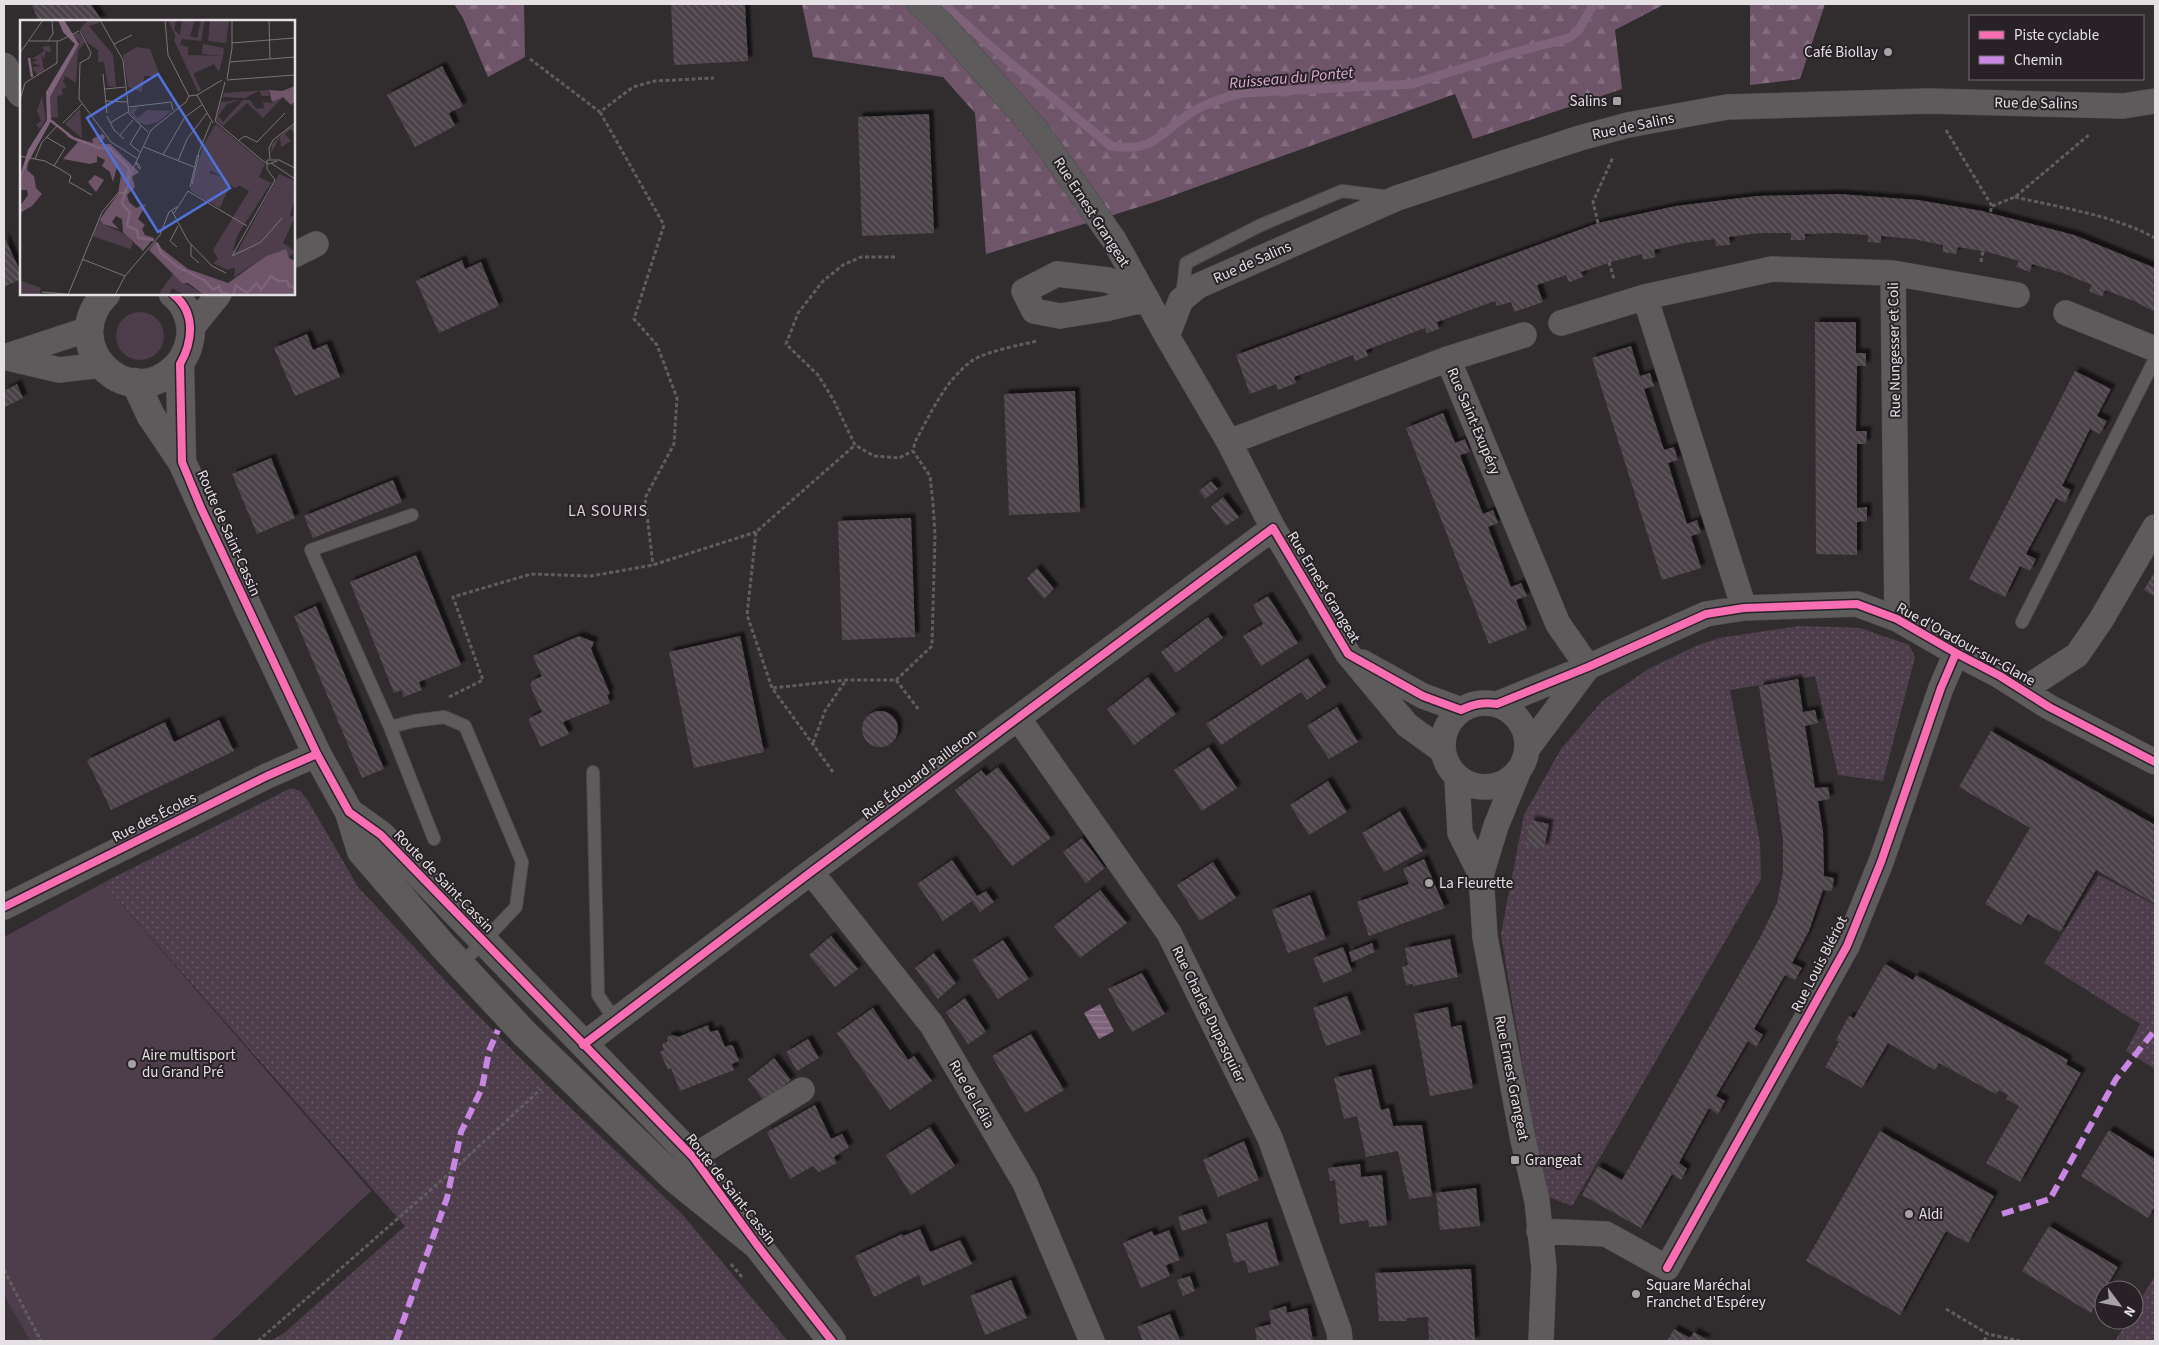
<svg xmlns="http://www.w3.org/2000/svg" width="2159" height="1345" font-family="'Source Sans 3',sans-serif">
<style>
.built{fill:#3d343a}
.grass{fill:url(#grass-dots)}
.forest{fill:url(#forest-firs)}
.garden{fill:#4e3e4b}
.water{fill:url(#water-rules)}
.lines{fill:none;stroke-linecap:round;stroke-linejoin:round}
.stream{stroke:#7f637a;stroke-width:9}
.building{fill:url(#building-back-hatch);filter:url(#shadow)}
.lane-casing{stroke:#4d4a4c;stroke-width:14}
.street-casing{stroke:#4d4a4c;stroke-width:26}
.secondary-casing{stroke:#4d4a4c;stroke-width:29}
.path{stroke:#605d5f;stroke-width:3;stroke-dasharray:4 2.5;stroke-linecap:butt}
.lane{stroke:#5e5b5d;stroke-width:12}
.street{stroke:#5e5b5d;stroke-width:25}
.secondary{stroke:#5e5b5d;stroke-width:28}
.quiet{stroke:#c787e3;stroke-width:6;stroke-dasharray:12 6;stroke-linecap:butt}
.cycleway-casing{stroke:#282227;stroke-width:11}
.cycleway{stroke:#f96db3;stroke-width:8}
.poi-dot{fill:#a5a1a4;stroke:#282227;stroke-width:2}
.labels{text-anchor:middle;stroke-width:4;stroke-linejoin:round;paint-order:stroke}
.poi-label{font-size:15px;fill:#e4e0e3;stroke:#282227;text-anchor:start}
.street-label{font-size:15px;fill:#e4e0e3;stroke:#282227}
.water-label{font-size:16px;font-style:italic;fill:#e0abd5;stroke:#282227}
.neighbourhood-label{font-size:16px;letter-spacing:1px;fill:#dad2d8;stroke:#282227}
.inset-river{fill:none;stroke:#7f637a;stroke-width:2.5}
.inset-road{fill:none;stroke:#797577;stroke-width:1}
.view{fill:#4f72db;fill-opacity:0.15;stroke:#4f72db;stroke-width:2.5}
.inset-edge{fill:none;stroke:#e4e0e3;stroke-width:2.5}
</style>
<defs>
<pattern id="grass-dots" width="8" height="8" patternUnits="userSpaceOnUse" patternTransform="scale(1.25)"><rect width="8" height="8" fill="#4e3e4b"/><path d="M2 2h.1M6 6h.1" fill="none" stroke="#675a65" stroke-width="1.8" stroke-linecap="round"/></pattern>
<pattern id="forest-firs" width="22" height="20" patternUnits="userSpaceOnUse" patternTransform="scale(1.25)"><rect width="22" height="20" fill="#6f556a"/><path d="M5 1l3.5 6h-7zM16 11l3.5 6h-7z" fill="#836d7f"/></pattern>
<pattern id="water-rules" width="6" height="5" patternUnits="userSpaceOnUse" patternTransform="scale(1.25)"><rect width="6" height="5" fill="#7f637a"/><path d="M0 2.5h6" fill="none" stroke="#978093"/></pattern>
<pattern id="building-back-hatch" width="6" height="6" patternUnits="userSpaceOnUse" patternTransform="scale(1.25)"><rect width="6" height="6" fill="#4b4348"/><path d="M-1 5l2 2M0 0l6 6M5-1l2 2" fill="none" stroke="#655e62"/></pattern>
<filter id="shadow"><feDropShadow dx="4.5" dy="-4.5" stdDeviation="1" flood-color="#0009"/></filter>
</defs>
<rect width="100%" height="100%" fill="#312d2f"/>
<path class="built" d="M4 1295 30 1341H4Z"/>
<path class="grass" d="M1799 626 1860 628 1909 645 1915 657 1883 781 1838 775 1815 676 1730 690 1760 843 1761 879 1572 1206 1544 1195 1501 934 1524 815 1561 749 1602 701 1648 669 1698 645 1719 638Z
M291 788 300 791 307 799 358 887 469 1006 552 1090 682 1214 788 1341H270L283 1334 405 1226 103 883Z
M2099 875 2155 905V1069L2126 1051 2140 1024 2044 963Z
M2155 1276V1341H2115L2128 1320H2134V1310Z"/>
<path class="forest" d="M454 4H524L525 57 488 77 463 18Z
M802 4H1665L1615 30 1622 89 1473 139 1455 94 1152 203 986 254 975 113 943 77 813 57Z
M1750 4H1825L1800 79 1750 85Z"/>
<path class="garden" d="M116 336a24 24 0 1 1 48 0a24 24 0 1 1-48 0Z
M103 883 371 1191 211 1341H30L4 1295V937Z"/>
<path class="water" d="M1100 1004 1114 1031 1099 1039 1084 1013Z"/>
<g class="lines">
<path class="stream" d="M943 4 1004 58 1111 146C1155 153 1159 133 1192 112 1208 102 1225 97 1243 93L1412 84 1505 55 1569 38 1578 31 1594 4"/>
</g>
<path class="building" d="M35 4H91L102 21H39L32 6Z
M671 4H745L748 61 674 65Z
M442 66 463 106 449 113 455 126 415 147 387 95Z
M929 114 934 233 862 236 858 117Z
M1839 194 1918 200 1982 211 2074 235 2155 268V312L2134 301 2105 290 2102 297 2089 291 2092 285 2063 273 2032 264 2030 272 2016 267 2019 261 1988 252 1958 247 1956 254 1943 252V245L1913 239 1881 236V243L1868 242V235L1837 233 1805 234V240H1791V233H1759L1729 237 1730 245 1716 246 1715 239 1684 243 1654 250 1656 257 1643 260 1642 254 1611 262 1581 272 1583 277 1569 282 1566 275 1537 285 1543 302 1514 312 1511 302 1497 306 1495 301 1437 322 1439 329 1427 333 1425 328 1366 350 1368 356 1355 361 1353 355 1294 377 1296 383 1278 390 1276 384 1250 394 1236 355 1598 223 1676 206 1757 196Z
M4 236 21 273V279L4 287Z
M462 260 465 269 481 262 499 306 439 333 416 281Z
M1815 322H1856V353H1866V366H1857L1856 431H1867L1866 444H1857V508L1867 507V521L1857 522V555L1816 554Z
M307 334 313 350 327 344 340 377 295 396 274 348Z
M1631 346 1640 376 1650 373 1654 386 1644 389 1664 450 1674 447 1678 460 1668 463 1687 524 1697 520 1701 533 1691 536 1701 568 1662 580 1592 358Z
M2075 371 2111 389 2097 416 2107 421 2100 434 2090 429 2062 486 2071 490 2065 503 2056 498 2026 554 2036 559 2030 571 2020 566 2005 597 1969 579Z
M17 384 23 398 5 407 4 391Z
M1075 391 1080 512 1009 515 1004 394Z
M1443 413 1455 443 1465 439 1470 452 1460 455 1483 514 1493 510 1498 523 1488 527 1511 587 1521 583 1527 596 1516 600 1527 629 1489 644 1406 428Z
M271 458 295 518 257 534 232 474Z
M393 480 402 502 313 538 304 516Z
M1211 481 1218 489 1205 499 1199 491Z
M1223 497 1239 517 1226 526 1211 507Z
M911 518 915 637 842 640 838 521Z
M416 555 461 665 419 682 422 690 404 697 401 690 394 693 350 582Z
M1037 568 1054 589 1044 599 1027 578Z
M2155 571V597L2144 590Z
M1268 596 1298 643 1261 666 1243 636 1263 624 1253 605Z
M316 606 384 769 362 778 294 616Z
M1208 617 1223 638 1176 673 1161 652Z
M579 636 594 642 591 649 610 694 607 695 610 703 563 722 569 734 541 747 528 719 542 712 530 685 532 681 542 676 533 656Z
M740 636 764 752 694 768 669 652Z
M1308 658 1326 687 1307 700 1301 692 1221 745 1206 724Z
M1148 677 1176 714 1134 745 1107 709Z
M1798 679 1803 712 1815 710 1818 723 1805 726 1815 788 1828 787 1830 799 1818 801 1823 832 1824 876 1834 878 1832 891 1823 890 1809 931 1792 963 1802 968 1795 980 1785 975 1754 1029 1763 1035 1756 1047 1748 1041 1716 1096 1725 1101 1718 1114 1709 1108 1679 1163 1687 1169 1681 1180 1672 1174 1641 1228 1582 1195 1598 1166 1622 1180 1761 936 1777 903 1783 872V838L1759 686Z
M1337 707 1358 742 1329 759 1307 726Z
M862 729a18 18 0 1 1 36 0a18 18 0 1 1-36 0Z
M219 720 234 751 111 810 87 760 165 722 174 742Z
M1991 731 2155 825V904L2096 870 2060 932 2028 914 2021 925 1985 904 2030 828 1959 787Z
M1209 747 1237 788 1202 811 1174 770Z
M998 767 1051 838 1012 866 955 790 981 770 986 776Z
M1328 781 1347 812 1309 835 1290 805Z
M1400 811 1423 851 1384 872 1362 833Z
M1531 820 1549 824 1544 848 1525 845Z
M1082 838 1105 868 1086 883 1063 852Z
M1424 859 1445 908 1369 936 1357 902 1409 884 1403 869Z
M952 860 977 896 986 891 994 902 980 912 972 901 943 921 917 884Z
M1213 862 1236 898 1200 921 1177 885Z
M1100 890 1127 923 1080 958 1054 926Z
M1310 895 1326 939 1288 953 1272 910Z
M831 936 858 969 835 987 809 955Z
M1450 939 1458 977 1413 986V984L1406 985 1402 967 1408 965 1405 948Z
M1003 940 1029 979 998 999 972 960Z
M1372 943 1375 952 1352 962 1349 952Z
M1343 947 1352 971 1323 983 1313 958Z
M934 953 956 983 938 999 915 968Z
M1885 964 1913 980 1916 975 2068 1060 2066 1064 2081 1073 2020 1182 1986 1163 2019 1106 2006 1099 2008 1095 1999 1090 1996 1094 1939 1063 1935 1070 1888 1043 1862 1088 1825 1067 1839 1042 1836 1040 1849 1016 1854 1018Z
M1142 973 1165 1014 1132 1032 1108 989Z
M1347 996 1361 1034 1326 1046 1313 1008Z
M965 998 986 1032 968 1044 946 1012Z
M1448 1007 1451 1027 1461 1025 1473 1088 1430 1096 1414 1014Z
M873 1008 908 1060 914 1056 932 1081 890 1110 837 1033Z
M708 1025 710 1032 718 1030 725 1047 730 1045 733 1046 739 1061 732 1064 734 1070 680 1091 671 1068 668 1070 660 1052 664 1050 662 1044 667 1042V1037L673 1035 678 1037Z
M1031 1034 1064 1090 1025 1113 992 1056Z
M808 1039 819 1058 797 1071 786 1052Z
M774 1058 791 1080 764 1101 748 1079Z
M1371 1069 1381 1110 1389 1108 1393 1126 1422 1125 1432 1196 1409 1199 1398 1151 1366 1157 1357 1116 1344 1119 1334 1078Z
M815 1105 831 1139 842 1134 849 1147 834 1157 837 1163 819 1172 813 1166 790 1179 767 1132Z
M930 1127 955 1166 911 1195 886 1155Z
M2109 1130 2155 1159V1206L2148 1218 2081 1176Z
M1880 1131 1994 1196 1968 1243 1946 1231 1900 1315 1806 1261Z
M1244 1141 1259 1180 1218 1197 1203 1160Z
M1360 1164 1361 1177 1382 1175 1387 1225 1369 1227 1368 1220 1340 1224 1335 1180 1330 1181 1328 1168Z
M1476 1188 1480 1226 1440 1230 1436 1193Z
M1202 1209 1207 1223 1182 1231 1178 1217Z
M1267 1222 1279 1265 1249 1273 1245 1260 1234 1263 1226 1234Z
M2049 1226 2118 1267 2091 1313 2022 1271Z
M920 1229 930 1252 960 1240 972 1264 923 1286 919 1275 874 1297 855 1256 902 1234 903 1236Z
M1169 1230 1180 1260 1166 1265 1170 1276 1141 1288 1123 1243 1152 1231 1154 1236Z
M1471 1269 1475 1341H1429L1428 1317 1407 1318V1321H1379L1375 1273Z
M1190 1276 1195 1291 1183 1296 1177 1280Z
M1011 1280 1027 1318 985 1335 970 1296Z
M1286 1306 1287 1313 1307 1308 1313 1341H1257L1255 1328 1271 1324 1269 1311Z
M1170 1314 1180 1341H1143L1137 1327Z
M1674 1329 1690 1338 1694 1332 1709 1341H1667Z"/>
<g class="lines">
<g class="lane-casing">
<path id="lane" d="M1182 297 1186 263 1261 225 1342 191 1390 197
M412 515 311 550 390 727 434 839
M2022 622 2155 359
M390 727 414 721 444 717 465 726 522 862 516 907 470 955
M593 772 598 995 615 1020"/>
</g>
<g class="street-casing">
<path id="street" d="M920 4 942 24 1038 132 1114 240 1167 336 1229 442 1273 528 1348 654 1407 725 1443 751
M294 255 316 244
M1893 273 1897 619
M1057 274 1108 280 1147 299 1104 309 1060 316 1034 311 1024 291Z
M1645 297 1744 608
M2066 313 2155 349
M1561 323 1645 297 1772 269 1893 273 2017 295
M190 330 219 294
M1167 336 1181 300 1198 286 1397 198 1580 138 1628 125 1727 107 1928 101 2123 106 2155 101
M4 357 59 370 102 365
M4 357 89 329
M1448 359 1524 335
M1229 442 1448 359 1558 624 1588 667
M1362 662 1423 696 1461 710
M2023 690 2077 655 2101 620 2155 527
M1443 745a42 42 0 1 1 84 0a42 42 0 1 1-84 0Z
M1497 704 1588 667 1706 614 1744 608 1857 604 1897 619 1956 653 2000 676 2049 707 2155 762
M1018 718 1169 933 1270 1138 1339 1331 1340 1341
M1527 749 1588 667
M1457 778 1460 833 1481 875 1485 937 1522 1135 1537 1201 1544 1268 1541 1341
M811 872 932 1025 1025 1183 1092 1341
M1481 875 1496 826 1518 772
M4 907 267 776 317 754
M583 1045 811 872 1273 528
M679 1172 693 1157 802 1090
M1539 1231 1606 1234 1667 1268 1847 946 1881 862 1941 688 1956 653"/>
</g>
<g class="secondary-casing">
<path id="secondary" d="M4 67 21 93
M106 294C57 343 125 414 174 369 183 361 188 350 190 339 193 323 186 304 173 294
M180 364 182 462
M135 382 151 416 182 462 250 612 317 754 349 812 361 851 444 947 524 1033 674 1178 757 1245
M349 812 381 835 693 1157 757 1245 832 1341"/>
</g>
<path class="path" d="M530 59 600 112 633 87 655 81 714 78
M600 112 664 225 634 319 657 345 677 398 674 444 645 498 653 565
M1946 130 1992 206 1990 213
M2015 197C2062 208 2113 215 2155 238
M1992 206 2015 197 2090 134
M1598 223 1593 202 1613 157
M895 257H861L843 265 823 281 798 313 786 344 818 375 833 399 855 445 874 456 899 458 913 451
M1609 262 1614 279
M1981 262 1983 251
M896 680 932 646 935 535 933 503 930 476 913 451 915 442C931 413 945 380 973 360 988 351 1020 345 1037 341
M773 688 846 680H896L919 710
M449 697 483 680 453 597 531 574 591 576 653 565 756 532
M813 743 825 711 846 680
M833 772 772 688 747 615 756 532 855 445
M731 1264 742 1277
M4 1270 41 1341
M1946 1309 1988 1334 2020 1341
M258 1341 451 1172 541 1089
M1984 1341 1988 1334"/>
<use href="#lane" class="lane"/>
<use href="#street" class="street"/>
<use href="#secondary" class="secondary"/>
<path class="quiet" d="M2002 1214 2050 1199 2116 1079 2155 1030
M396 1341 447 1198 461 1132 482 1088 489 1051 498 1030"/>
<g class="cycleway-casing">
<path id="cycleway" d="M173 294C196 312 193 341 180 364L182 462 201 508 317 754 349 812 381 835 693 1157 757 1245 832 1341
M4 907 267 776 317 754
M583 1045 811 872 1273 528 1348 654 1423 696 1461 710C1474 704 1483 702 1497 704L1588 667 1706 614 1744 608 1857 604 1897 619 1956 653 2000 676 2049 707 2155 762
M1667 1268 1847 946 1881 862 1941 688 1956 653"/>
</g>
<use href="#cycleway" class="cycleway"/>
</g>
<g class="poi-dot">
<circle cx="1888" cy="52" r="5"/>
<rect x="1612" y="96" width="10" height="10" rx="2.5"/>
<circle cx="1429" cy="883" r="5"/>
<circle cx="132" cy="1064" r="5"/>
<rect x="1510" y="1155" width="10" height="10" rx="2.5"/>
<circle cx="1909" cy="1214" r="5"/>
<circle cx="1636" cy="1294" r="5"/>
</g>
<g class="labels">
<g class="poi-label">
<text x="1878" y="57" text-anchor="end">Café Biollay</text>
<text x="1607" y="106" text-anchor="end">Salins</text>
<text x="1439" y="888">La Fleurette</text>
<text x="142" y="1060">Aire multisport<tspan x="142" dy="17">du Grand Pré</tspan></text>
<text x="1525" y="1165">Grangeat</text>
<text x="1919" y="1219">Aldi</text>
<text x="1646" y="1290">Square Maréchal<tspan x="1646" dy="17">Franchet d'Espérey</tspan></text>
</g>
<g class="street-label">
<text transform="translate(2036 103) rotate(1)" y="5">Rue de Salins</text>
<text transform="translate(1633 126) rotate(-12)" y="5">Rue de Salins</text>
<text transform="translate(1092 212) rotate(57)" y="5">Rue Ernest Grangeat</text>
<text transform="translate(1252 262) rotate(-24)" y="5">Rue de Salins</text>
<text transform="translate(1894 350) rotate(-91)" y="5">Rue Nungesser et Coli</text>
<text transform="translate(1474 421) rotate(67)" y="5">Rue Saint-Exupéry</text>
<text transform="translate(229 533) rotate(66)" y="5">Route de Saint-Cassin</text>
<text transform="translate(1324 587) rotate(59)" y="5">Rue Ernest Grangeat</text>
<text transform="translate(1966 644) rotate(29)" y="5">Rue d'Oradour-sur-Glane</text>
<text transform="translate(919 774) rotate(-37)" y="5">Rue Édouard Pailleron</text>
<text transform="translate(154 817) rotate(-27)" y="5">Rue des Écoles</text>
<text transform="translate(444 881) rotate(46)" y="5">Route de Saint-Cassin</text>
<text transform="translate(1819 964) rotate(-63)" y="5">Rue Louis Blériot</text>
<text transform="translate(1209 1014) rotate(64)" y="5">Rue Charles Dupasquier</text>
<text transform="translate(1512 1078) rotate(79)" y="5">Rue Ernest Grangeat</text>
<text transform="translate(972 1094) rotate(60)" y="5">Rue de Lélia</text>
<text transform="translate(731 1189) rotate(52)" y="5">Route de Saint-Cassin</text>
</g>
<g class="water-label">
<text transform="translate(1291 77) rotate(-5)" y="6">Ruisseau du Pontet</text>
</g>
<g class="neighbourhood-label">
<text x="608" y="516">LA SOURIS</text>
</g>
</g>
<g transform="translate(20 20)">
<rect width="275" height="275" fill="#312d2f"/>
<path d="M68 0H79V3L69 6 93 35 96 67 88 66 84 42H78V30L68 23 60 9ZM148 0H156L154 10 160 15 162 0H175L170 16 177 18 181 0H185L181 21 162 19 160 25 168 27V35L203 36 199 52 194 44 173 54ZM59 13 65 22 58 31 56 63 45 56 43 62 47 67 42 69 43 75 37 76 38 97 30 98V77L60 22 52 14ZM30 26 31 33 26 31 24 39 21 34 24 50 17 55 12 47 21 46 12 43 18 39H12L24 31 22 27ZM117 27 130 29 140 56H124L122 72 108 67 103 35ZM249 70V76H242L239 71 225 78 202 77 204 73ZM22 76 26 99 20 109 16 105 21 101 17 91ZM259 77H263L243 98 227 83 203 106 196 100 201 82 220 80 207 84 198 96 203 102 223 80H230L236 89 244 88 243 82 252 83ZM118 87 114 94 118 98 127 90 151 91 138 102 127 105 119 103 110 93V89ZM60 88 62 118 45 104ZM196 104 245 144 239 157 251 163 217 216 213 230 217 232 253 165 275 178 270 195 275 197 263 223 275 231 269 238 266 229 246 236 214 257 215 247 208 250 193 243 198 239 193 230 229 171 190 150 182 178 170 170 184 124ZM275 105V114L271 109 265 114 271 121 261 127 260 117 251 133 252 124 266 110ZM80 199 83 204 109 216 113 224 110 229 72 216ZM154 252 157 258 184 275H164L152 268 149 275H138Z" fill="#4e3e4b"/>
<path d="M275 66V81L271 85 263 77 252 82 249 70 262 71ZM39 106 52 117 73 123 72 119 83 114 85 117 80 124H90L119 152 112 157 115 167 107 175 109 182 116 188 126 184 118 199 125 205 122 209 125 215 134 218 123 231 103 212 102 199 96 196 92 202 99 209 83 204 80 199 98 174 101 155 97 147 93 162 90 152 82 146 85 140 77 136V142L70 144 43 139 58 122 48 117ZM8 142 7 150 14 156 16 168 22 174 12 186 0 193V186L8 175 7 170H0V155ZM75 155 84 160 76 172 68 162ZM136 221 142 229 168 249 208 263 246 236 266 229 269 238 275 241V275H184L168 263H162L129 230Z" fill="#6f556a"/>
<path d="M259 154 275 161V178L253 165Z" fill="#4e3e4b"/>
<path d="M190 0H209L206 23 188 21ZM156 16 181 70 178 72 154 20ZM183 24 204 28 203 36 182 34ZM224 152 229 160 215 168 210 165 200 188 182 178 189 153 211 159ZM1 261 21 268 19 275H0Z" fill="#4e3e4b"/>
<path d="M38 0H44L59 24 30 77 31 101 0 157 8 130 27 100 26 72 55 24 43 12Z" fill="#7f637a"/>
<path class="inset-river" d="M9 38 12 57M30 100 53 118 79 128H89L109 148 107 162M106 168 102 184 110 192 107 206 117 210 118 218 134 220M137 223 141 233 158 247 184 260 193 270 199 266 201 272 210 275M213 275 216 265 227 273 237 263 241 270 251 256 258 261H267L269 266 275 268"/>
<path class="inset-road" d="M80 0 103 40 109 94 128 112M145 0 148 35 169 76M249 0 250 39M60 11 71 33 69 38 60 43 59 79 91 122 118 139M9 21H39L59 11M28 21 33 14 32 0M212 23 274 18M94 24 112 15M0 33 23 0M210 42 275 37M83 54 87 93M207 59 212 28V0M207 60 275 55M85 69 105 67M177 75 193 103M169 76 177 75 202 60M0 80 5 63 37 43V21M85 81 108 82M109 87 151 82 153 90M87 96 94 110 104 119M195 101 243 141 249 144 257 141M195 101 205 62M43 103 62 84M90 103 108 92M121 106 110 124 121 133M100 115 113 100M26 117 45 128 34 146M219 120 225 116 237 122 265 93M124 127 174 147M143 135 165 97 183 84M0 136 25 141 40 149 51 156 49 162 72 175M15 139 22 122 37 106M250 139 249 128 253 120 275 103M158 141 167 119 187 93M116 142 120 146V149L118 147ZM251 143 275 159M172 164 179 135M170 167 177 137 191 102M168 171 227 206M152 191 168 221 192 246 206 253M154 193 168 171M262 198 241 222 212 236 255 160 247 149V140H259L275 148M171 224V236L179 243M157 227 150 221 158 206M62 239 105 256M22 272 56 275M48 275 82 192 98 173H106L111 153 131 110 166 82 169 76M95 275 105 256 140 215 149 192 157 187"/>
<path class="view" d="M138 54 210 168 138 212 67 98Z"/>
<rect width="275" height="275" class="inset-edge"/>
</g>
<rect width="2159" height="1345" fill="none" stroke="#e4e0e3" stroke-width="10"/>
<rect x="1969" y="15" width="175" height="65" fill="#282227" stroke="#736e72"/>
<rect x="1979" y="31" width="25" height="8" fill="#f96db3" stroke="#736e72"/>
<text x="2014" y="40" font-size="15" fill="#e4e0e3">Piste cyclable</text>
<rect x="1979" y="56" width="25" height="8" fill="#c787e3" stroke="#736e72"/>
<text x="2014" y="65" font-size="15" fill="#e4e0e3">Chemin</text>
<g transform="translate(2119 1305) rotate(122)"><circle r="24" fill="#282227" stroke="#736e72"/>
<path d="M0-4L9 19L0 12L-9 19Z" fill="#a5a1a4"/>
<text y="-8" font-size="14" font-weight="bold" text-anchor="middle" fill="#e4e0e3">N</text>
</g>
</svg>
